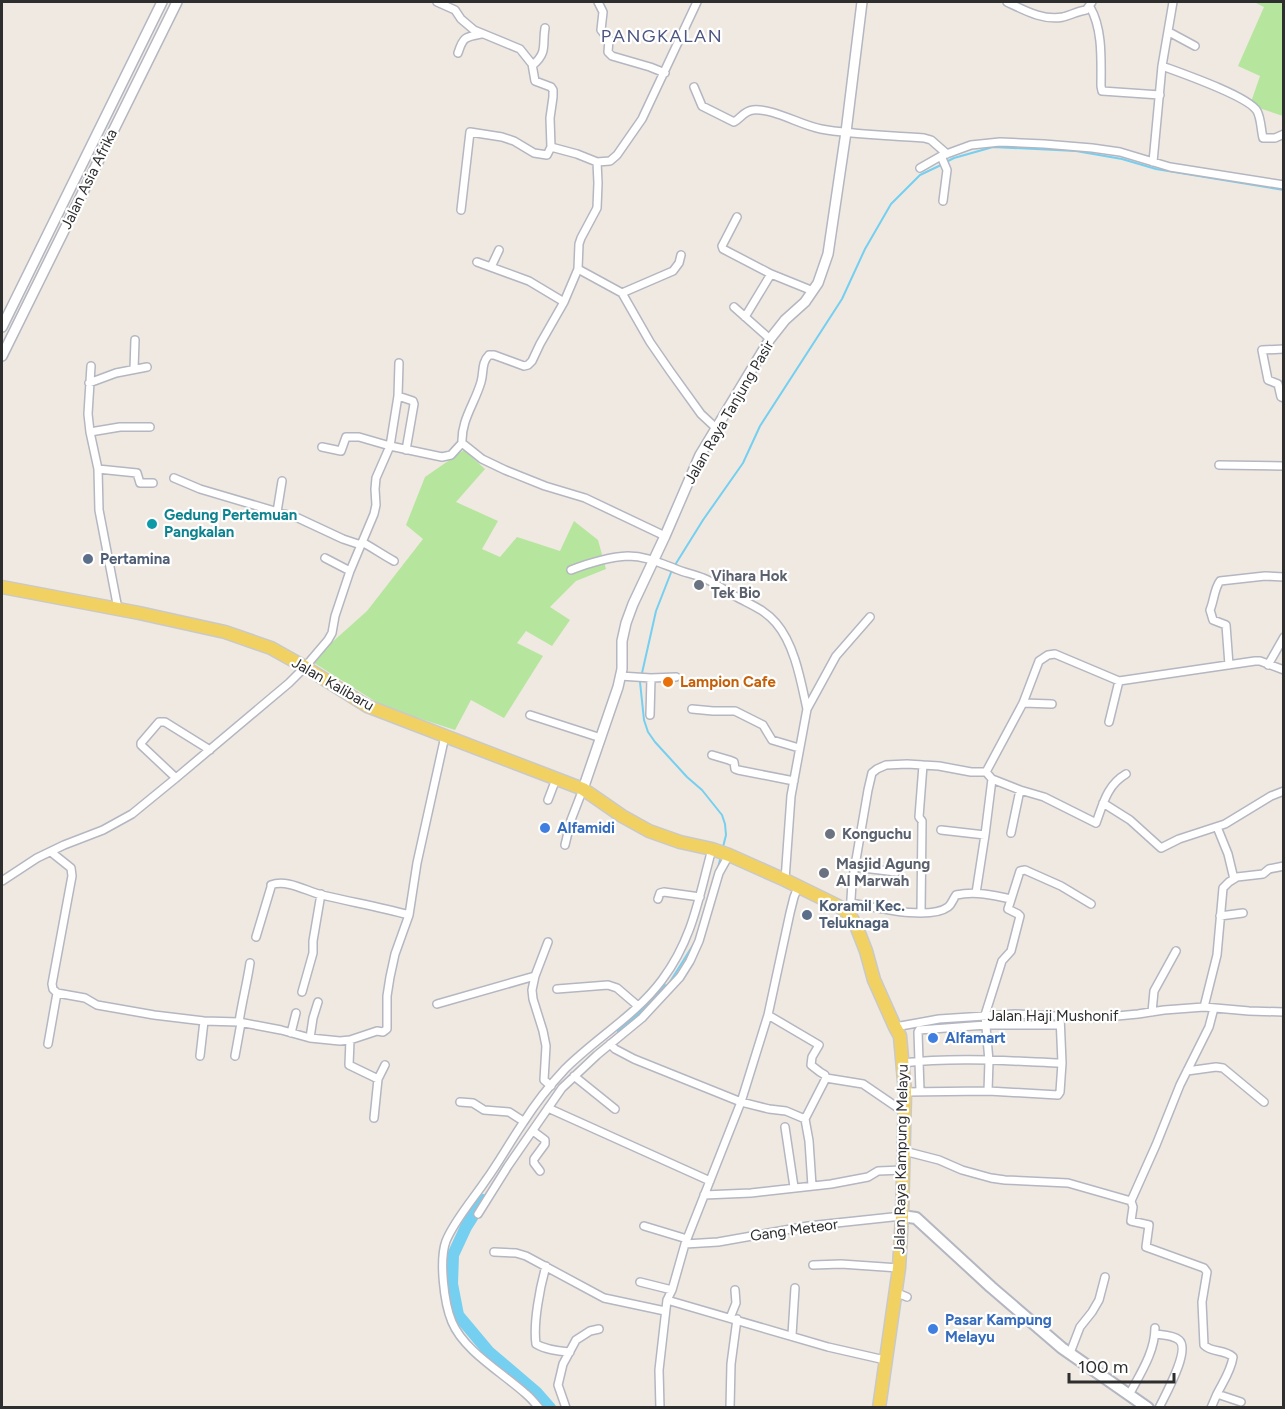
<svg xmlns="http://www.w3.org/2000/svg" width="1285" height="1409" font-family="Figtree,sans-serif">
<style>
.green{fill:#b6e59e}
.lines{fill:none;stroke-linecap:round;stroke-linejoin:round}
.stream{stroke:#75cff0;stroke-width:2}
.river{stroke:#75cff0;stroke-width:12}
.minor-casing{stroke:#b4b7c1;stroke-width:10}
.tertiary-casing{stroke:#b4b7c1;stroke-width:12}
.secondary-casing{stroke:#b4b7c1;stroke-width:14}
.primary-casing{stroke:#c9c9c9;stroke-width:15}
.minor{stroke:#fff;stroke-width:7}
.tertiary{stroke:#fff;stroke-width:9}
.secondary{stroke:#fff;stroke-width:10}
.primary{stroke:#f2d163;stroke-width:12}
.culture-dot{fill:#0f9aa8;stroke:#fff;stroke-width:2}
.service-dot{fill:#5c6f8a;stroke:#fff;stroke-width:2}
.worship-dot{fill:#6b7280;stroke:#fff;stroke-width:2}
.food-dot{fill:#e8710a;stroke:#fff;stroke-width:2}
.shop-dot{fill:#3f7fe0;stroke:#fff;stroke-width:2}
.labels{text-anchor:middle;stroke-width:4.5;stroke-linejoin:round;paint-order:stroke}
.street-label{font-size:15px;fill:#2e2e2e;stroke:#fff}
.culture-label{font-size:15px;font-weight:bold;fill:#0d838f;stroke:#fff;text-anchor:start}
.service-label{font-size:15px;font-weight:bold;fill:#4e5e75;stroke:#fff;text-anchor:start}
.worship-label{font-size:15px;font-weight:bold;fill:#5b616d;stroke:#fff;text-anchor:start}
.food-label{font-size:15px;font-weight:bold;fill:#c56008;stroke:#fff;text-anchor:start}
.shop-label{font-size:15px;font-weight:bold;fill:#366cbe;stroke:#fff;text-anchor:start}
.quarter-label{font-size:18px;letter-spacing:1.5px;fill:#4d5680;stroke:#fff}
</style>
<rect width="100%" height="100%" fill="#efe9e1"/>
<path class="green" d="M1254 2H1283V116L1250 105 1260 76 1238 66 1264 7Z
M464 450 485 469 456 502 498 521 482 549 500 557 517 537 560 551 574 521 598 540 606 569 576 581 550 607 570 620 552 646 526 631 517 643 543 656 504 718 471 700 455 730 384 707 311 661 367 611 423 539 406 525 425 477Z"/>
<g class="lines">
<path class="stream" d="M946 162 954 158 993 147 1076 151 1122 159 1156 169 1284 190
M675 565 703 520 743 463 760 426 842 299 865 249 891 204 920 175 941 165
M672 570 656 611 640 682 644 720 648 732 655 742 687 777 702 790 722 815 725 824 726 835 723 847
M718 868 721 856
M668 985 695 942"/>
<path class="river" d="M623 1031 664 990
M483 1200 466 1227 453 1255 452 1284 458 1315 489 1352 536 1392 550 1408"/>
<g class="minor-casing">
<path id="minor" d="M437 2 455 10 461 19 474 30 520 49 532 64 535 81 551 87 553 90V97L550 118 551 147 577 154 597 162 610 161 617 155 642 119 697 2
M598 2 603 12 601 30 609 40 608 52 612 56 650 67 665 73
M1007 2C1024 10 1043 21 1063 17 1071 15 1078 11 1086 10L1092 2
M1090 7C1103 29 1101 61 1101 86L1102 91 1160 95
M1169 32 1195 46
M458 53C463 37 465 37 481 34
M533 65C548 52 542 45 545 28
M1162 66C1181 73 1248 96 1257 111 1261 118 1261 130 1263 138H1275L1284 134
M694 87 702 106 734 122C741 118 744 111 753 110 773 108 800 125 821 129 854 135 890 135 924 138L931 140 947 154
M941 156 947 170 943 201
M1153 162 1162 66 1173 2
M920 168 941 156 971 145 1000 142 1044 144 1092 148 1120 152 1170 167 1284 185
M461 210 470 132 502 137 514 141 534 153 547 155 551 147
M737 217 722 246 723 249 771 274 813 291
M477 262 529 281 564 302
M491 267 499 250
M578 269 622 293 650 342 670 371 701 414 716 428
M622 293 673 271 679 263 681 255
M734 307 770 339
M745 317 771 274
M1284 349 1262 350 1268 380 1278 384 1281 397 1284 398
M91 366 88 414 90 432 98 469 99 510 118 609
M134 369 135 340
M89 383 116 373 147 367
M398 396 413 401 414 404 406 450
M90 432 120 427H150
M462 443C461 420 475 403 481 382 484 372 481 363 489 355H494L524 366 528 365 532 361 540 344 564 302 578 269 579 244 581 238 597 208 598 183 597 162
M322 447 341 451 346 437H359L390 446 442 457 451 455 462 443 482 459 505 470 545 486 585 498 665 536
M1219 465 1284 466
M98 469 137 473 140 483H153
M174 478 200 489 298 518 343 539 361 545
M277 512 282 481
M362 542C373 548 383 555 394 561
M325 558 350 571
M571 570C589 563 608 557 628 556 646 556 660 563 676 569 685 573 694 574 703 578 714 582 724 590 735 596 751 605 764 609 776 623 795 645 801 682 807 709
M1229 665 1226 625 1213 620 1210 610C1214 601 1214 589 1220 581L1265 576 1284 577
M1268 665 1284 637
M620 676 651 678 676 677
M1023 703 1052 704
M692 709 713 711H735L763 725 772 740 799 748
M530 715 601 738
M650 715 651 678
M1109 722 1119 681
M712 755 729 760 734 762 735 769 738 770 794 781
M986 772 1023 703 1039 661 1048 655 1055 654 1119 681 1255 661H1260L1284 670
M176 778 141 745V743L159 722H165L210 750
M548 800 556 779
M1103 803 1130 820 1161 848 1179 839 1225 824 1271 796 1284 791
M1217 827 1228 854 1234 879
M941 830 985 835
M1011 833 1020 790
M565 845 571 820 583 789
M51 852 71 868 72 876 52 984 53 989 57 993 85 998 97 1005 154 1015 204 1021 239 1022 281 1030 310 1038 340 1041 350 1040 377 1031 383 1032 387 1029V996L390 977 395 954 409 915 417 863 445 736
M855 867 896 872
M785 880 791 796 807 709 836 656 870 617
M2 881 37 858 64 845 103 830 132 814 176 778 289 683 305 667 328 640 332 633 335 616 350 571 374 514 376 505 375 489 376 478 390 446 398 396 399 363
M976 893 985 835 992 779
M658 899 660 893 664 892 700 897
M851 903C874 907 929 921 948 907 952 904 953 899 956 895 975 891 993 895 1011 899
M921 913 922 821 919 817 923 765
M850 915 852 883 868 790 872 773 877 769 886 765 907 764 939 766 971 772H986L992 779 1020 790 1044 797 1096 823C1103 804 1107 785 1126 774
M1220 916 1243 913
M256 937 271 887V885C287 879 306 891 322 895 351 902 380 907 409 915
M548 942 535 976 532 990 533 999 543 1031 546 1046 544 1080 551 1086
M557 989 608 985 617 988 638 1006
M302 992 313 953V941L321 894
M437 1004 535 976
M1204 1007 1217 955 1223 888 1229 882 1237 877 1263 874 1269 869 1284 866
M1214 1008 1209 1027 1180 1085 1156 1145 1131 1201 1133 1207 1131 1221 1149 1225 1146 1247 1204 1268 1207 1272 1202 1302 1204 1345C1212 1353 1224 1349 1233 1357 1231 1371 1223 1382 1217 1394
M1152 1012 1154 991 1176 951
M768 1015 819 1045 812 1057 811 1065 820 1072 825 1075 826 1078 805 1119 809 1141 812 1186
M239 1022C242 1002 247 983 250 963
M895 1027 939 1019 1015 1014 1096 1018 1138 1014 1164 1010 1204 1007 1249 1011 1284 1012
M291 1033 296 1013
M310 1038 313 1018 318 1002
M350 1040 349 1065 378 1079
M48 1044 57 993
M610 1044 615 1049 634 1059 741 1102 769 1109 786 1111 805 1119
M200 1056 204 1021
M235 1056 241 1023
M903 1063C955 1057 1009 1061 1062 1063
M1187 1071 1216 1067 1223 1068 1264 1102
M574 1076 615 1109
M826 1078 863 1084 904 1112
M920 1091 918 1032 919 1030 986 1025H1059
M988 1091 989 1061 985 1015 1002 961 1011 951 1020 916 1018 914 1008 909 1020 871 1025 870 1061 886 1091 904
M905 1092 988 1091 1058 1095 1060 1092 1062 1063 1060 1016
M460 1102 473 1103 484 1110 509 1112 523 1121
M548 1108 710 1181
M374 1118 378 1079 385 1065
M785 1127 794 1187
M533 1131 545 1140V1144L534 1159V1163L540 1171
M904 1151 939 1160 962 1170 991 1178 1005 1180 1068 1183 1131 1201
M704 1195 751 1193 831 1184 868 1177 878 1171 903 1170
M478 1214 508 1166 562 1088 597 1055 642 1018 680 977 690 961 699 941 719 873 729 855
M644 1226 687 1239
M685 1244 718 1242 808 1226 902 1216
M494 1252 516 1253 526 1256 604 1298 665 1311
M813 1265 841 1264 899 1268
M546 1266C540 1287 533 1323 536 1344 546 1350 559 1351 570 1352
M640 1282 672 1290
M895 1292 907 1297
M667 1300 828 1347 885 1360
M730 1318 736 1303 735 1290
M1155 1334C1162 1335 1173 1335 1179 1340 1191 1350 1165 1395 1159 1408
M792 1335 795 1288
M1070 1353 1080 1327 1092 1312 1099 1300 1105 1277
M1129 1395C1140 1374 1155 1352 1155 1328
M539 1408C535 1403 531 1398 526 1394 503 1373 464 1351 452 1322 444 1303 439 1260 446 1241 454 1221 474 1198 486 1180 499 1162 510 1142 523 1123 535 1104 550 1085 565 1069 596 1038 636 1015 662 980 693 939 699 896 712 849
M566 1408 558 1385 563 1364 576 1340 590 1331 599 1329
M660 1408 659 1370 667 1300 672 1290 685 1244 741 1102 768 1015 790 913 794 897 798 887
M730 1408 731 1364 737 1319
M1211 1408 1217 1394 1241 1402"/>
</g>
<g class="tertiary-casing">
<path id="tertiary" d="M2 327 162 2
M2 356 177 2
M583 789 618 687 622 669V641L626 623 633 604 665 536 700 455 770 339 785 320 805 302 818 283 828 254 846 132 862 2"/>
</g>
<g class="secondary-casing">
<path id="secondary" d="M902 1216 916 1218 991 1287 1062 1348 1148 1408"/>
</g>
<g class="primary-casing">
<path id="primary" d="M2 587 139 613 225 632 271 648 305 667 367 706 583 789 622 816 649 831 680 842 712 849 729 855 785 880 840 907 850 915 857 928 866 951 874 980 895 1027 900 1036 905 1092 902 1216 899 1268 879 1408"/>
</g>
<use href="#minor" class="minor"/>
<use href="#tertiary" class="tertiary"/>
<use href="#secondary" class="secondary"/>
<use href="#primary" class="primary"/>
</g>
<circle class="culture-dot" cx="152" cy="524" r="6"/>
<g class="service-dot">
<circle cx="88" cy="559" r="6"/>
<circle cx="807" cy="915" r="6"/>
</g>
<g class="worship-dot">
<circle cx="699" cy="585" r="6"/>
<circle cx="830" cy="834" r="6"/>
<circle cx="824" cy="873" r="6"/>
</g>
<circle class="food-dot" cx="668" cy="682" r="6"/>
<g class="shop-dot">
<circle cx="545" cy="828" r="6"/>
<circle cx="933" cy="1038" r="6"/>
<circle cx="933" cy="1329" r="6"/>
</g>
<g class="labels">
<g class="street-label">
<text transform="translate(89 179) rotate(-64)" y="5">Jalan Asia Afrika</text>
<text transform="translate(729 412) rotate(-60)" y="5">Jalan Raya Tanjung Pasir</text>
<text transform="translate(333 684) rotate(30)" y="5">Jalan Kalibaru</text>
<text x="1053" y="1021">Jalan Haji Mushonif</text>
<text transform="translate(901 1159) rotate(-89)" y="5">Jalan Raya Kampung Melayu</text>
<text transform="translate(794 1230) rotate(-8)" y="5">Gang Meteor</text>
</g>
<g class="culture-label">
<text x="164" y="520">Gedung Pertemuan<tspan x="164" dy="17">Pangkalan</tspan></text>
</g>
<g class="service-label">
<text x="100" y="564">Pertamina</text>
<text x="819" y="911">Koramil Kec.<tspan x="819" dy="17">Teluknaga</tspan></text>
</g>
<g class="worship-label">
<text x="711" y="581">Vihara Hok<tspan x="711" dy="17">Tek Bio</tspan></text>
<text x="842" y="839">Konguchu</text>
<text x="836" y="869">Masjid Agung<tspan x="836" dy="17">Al Marwah</tspan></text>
</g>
<g class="food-label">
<text x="680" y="687">Lampion Cafe</text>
</g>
<g class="shop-label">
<text x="557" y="833">Alfamidi</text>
<text x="945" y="1043">Alfamart</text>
<text x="945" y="1325">Pasar Kampung<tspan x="945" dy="17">Melayu</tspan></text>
</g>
<g class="quarter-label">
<text x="662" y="42">PANGKALAN</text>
</g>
</g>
<rect width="1285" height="1409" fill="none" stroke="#2e2e2e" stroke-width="6"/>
<path d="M1069 1373v9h105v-9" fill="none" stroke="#2e2e2e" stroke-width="3"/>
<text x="1078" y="1373" font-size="18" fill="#2e2e2e" stroke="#ffffff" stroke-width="4.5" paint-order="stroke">100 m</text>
</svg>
